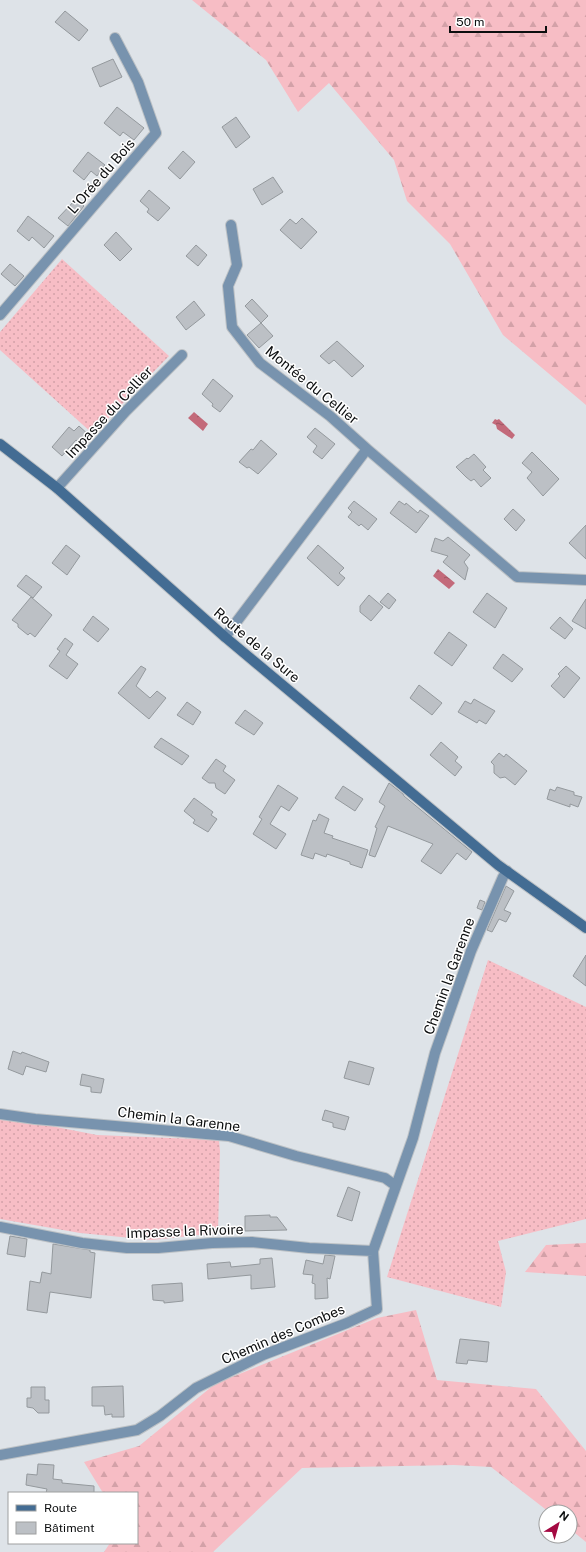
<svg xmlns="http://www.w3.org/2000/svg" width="586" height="1552" font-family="'Public Sans',sans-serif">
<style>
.grass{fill:url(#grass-dots)}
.forest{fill:url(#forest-firs)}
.water{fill:url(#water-ripples)}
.building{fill:#bcc0c5;stroke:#94999d}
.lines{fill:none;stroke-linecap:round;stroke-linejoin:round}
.street-casing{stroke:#bcc1c5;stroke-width:12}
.secondary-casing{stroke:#bcc1c5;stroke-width:12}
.street{stroke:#7893ae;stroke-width:10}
.secondary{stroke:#436c93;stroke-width:10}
.labels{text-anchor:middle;stroke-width:3;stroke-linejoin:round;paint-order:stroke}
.street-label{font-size:14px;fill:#0c0e0f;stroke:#fff}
</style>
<defs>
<pattern id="grass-dots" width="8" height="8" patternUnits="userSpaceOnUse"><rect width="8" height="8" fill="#f7bdc5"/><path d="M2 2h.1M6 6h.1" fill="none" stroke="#d3a1a8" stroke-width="1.8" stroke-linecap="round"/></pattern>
<pattern id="forest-firs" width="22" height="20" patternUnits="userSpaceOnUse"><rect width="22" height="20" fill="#f7bdc5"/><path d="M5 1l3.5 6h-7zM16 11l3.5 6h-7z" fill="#d3a1a8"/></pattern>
<pattern id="water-ripples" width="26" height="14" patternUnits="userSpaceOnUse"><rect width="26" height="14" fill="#c36a7a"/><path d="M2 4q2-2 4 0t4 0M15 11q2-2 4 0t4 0" fill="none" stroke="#9d5662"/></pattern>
</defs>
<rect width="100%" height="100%" fill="#dee3e8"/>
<path class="grass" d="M62 259 169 356 93 434 0 350V332Z
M488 960 586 1007V1219L498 1241 506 1272 501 1307 387 1277Z
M0 1116 97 1135 219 1140 220 1151 218 1233 152 1240 80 1233 0 1219Z"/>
<path class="forest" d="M192 0H586V405L503 335 450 244 407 201 394 160 329 83 298 112 266 60Z
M586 1243V1276L525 1272 546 1245Z
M416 1310 437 1380 536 1389 586 1451V1542L570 1529V1512H549L491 1467 454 1465 302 1468 213 1552H104L110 1543H137V1493H103L84 1462 139 1446 215 1384 377 1318Z"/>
<path class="water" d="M194 412 208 424 203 431 188 418Z
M495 419 497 420 499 419 515 435 512 439 497 429 496 425 492 423Z
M438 569 455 583 449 589 433 576Z"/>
<path class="building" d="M65 11 88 30 79 41 55 22Z
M113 59 122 77 100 87 92 68Z
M117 107 144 128 134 140 123 132 120 136 104 123Z
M236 117 250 137 236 148 222 127Z
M183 151 195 162 180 179 168 168Z
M88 152 105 165 97 176 91 171 84 180 73 171Z
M273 177 283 192 262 205 253 189Z
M149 190 170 208 158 221 147 212 149 209 140 201Z
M76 199 84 206 68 226 58 218Z
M28 216 54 236 44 248 32 237 29 241 17 231Z
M302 218 317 232 301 249 280 230 290 219 296 224Z
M116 232 132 249 120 261 104 245Z
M196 245 207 255 198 266 186 256Z
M10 264 24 276 15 286 1 274Z
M252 299 268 316 261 323 245 306Z
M194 301 205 315 186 330 176 317Z
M261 323 273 336 259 348 247 335Z
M337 341 364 366 352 377 334 360 329 364 320 356Z
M213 379 233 396 220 412 212 406 213 404 202 394Z
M79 426 90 436 82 445 76 440 62 456 52 447 69 427 74 431Z
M315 428 335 444 322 459 313 452 317 446 307 437Z
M261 440 277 454 258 474 249 467 247 468 239 462 251 449 253 450Z
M532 452 559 479 543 496 527 478 532 472 522 463Z
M474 454 486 467 483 470 491 478 481 487 474 479 471 481 466 477 456 467 467 458 468 459Z
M354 501 377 519 368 530 361 524 359 526 348 517 352 512 348 508Z
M399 501 405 505 406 503 418 513 420 510 429 516 416 533 390 513Z
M513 509 525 520 516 531 504 519Z
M586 525V559L569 543Z
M448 537 470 555 464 562 468 568 465 580 443 562 448 556 431 551 435 538 443 541Z
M66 545 80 556 67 575 52 563Z
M318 545 344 568 339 573 345 578 338 586 307 558Z
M26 575 42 587 33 598 17 586Z
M388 593 396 600 389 609 380 602Z
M487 593 507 608 495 628 473 612Z
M369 595 383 607 371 621 360 612V606Z
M31 597 52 615 35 637 30 633 28 635 18 627V624L12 620Z
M586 599V629L572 621Z
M93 616 109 629 98 642 83 630Z
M560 617 573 629 565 639 550 628Z
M449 632 467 645 452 666 434 653Z
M65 638 73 644 66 655 78 664 67 679 49 666 60 651 57 649Z
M503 654 523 669 512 682 493 668Z
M141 666 146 669 136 686 150 698 157 691 166 698 149 719 118 693Z
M566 666 580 678 564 698 551 686 560 676 558 674Z
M419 685 442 703 432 715 410 698Z
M474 699 495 711 486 724 479 720 477 723 458 712 465 701 471 704Z
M187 702 201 712 193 725 177 715Z
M245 710 263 723 254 735 235 723Z
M161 738 189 756 182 765 154 747Z
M441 742 458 757 455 761 462 767 455 776 430 755Z
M499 753 504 757 506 754 527 771 515 785 505 777 500 778 494 773V765L491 762Z
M216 759 226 766 223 771 235 780 225 794 216 788 215 783H209L202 778Z
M389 783 403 794 404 796 472 852 466 860 457 853 441 874 421 861 433 844 388 826 375 857 369 855 377 828 375 827 385 806 379 802Z
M278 785 298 798 289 811 281 806 270 824 286 834 276 849 253 834 262 819 259 817Z
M343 786 363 799 355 811 335 798Z
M557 787 574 792V795L582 797 578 807 570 804V807L547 799 550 789 555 791Z
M194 798 213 812 211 815 217 819 208 832 193 823 195 820 184 811Z
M319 814 329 819 324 833 333 836 332 838 368 850 362 868 350 864V862L327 854 326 857 315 853 313 859 301 855 313 820 316 821Z
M506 886 514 891 504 910 511 913 506 922 499 919 492 932 487 930Z
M480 900 485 902 482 910 477 908Z
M586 955V986L573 976Z
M13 1051 21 1054 22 1052 49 1062 46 1072 26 1066 23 1075 8 1069Z
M349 1061 374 1068 369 1085 344 1078Z
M82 1074 104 1079 101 1093 91 1092V1087L80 1085Z
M325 1110 349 1117 345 1130 333 1127V1123L322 1120Z
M348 1187 360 1192 352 1221 337 1216Z
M270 1215V1217H277L287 1230 245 1231V1216Z
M10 1236 27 1239 25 1257 7 1254Z
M53 1244 90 1250V1252L95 1253 91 1298 50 1292 47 1313 27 1310 30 1281 40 1283 42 1272 51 1274Z
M325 1255 335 1256 330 1279 327 1278 328 1298 315 1299V1284L312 1283 313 1275 303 1274 306 1260 323 1264Z
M272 1258 275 1287 251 1289V1275L208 1279 207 1264 230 1262 231 1267 260 1264V1259Z
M182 1283 183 1301 164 1303V1301L153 1300 152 1285Z
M460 1339 489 1342 487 1362 468 1360 467 1364 456 1363Z
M123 1386 124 1417H112V1414L105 1415 104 1406H92V1387Z
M31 1387H45V1400H49V1413H38L33 1408 27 1407V1398H31Z
M38 1464 54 1465 53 1479 62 1480V1483L94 1486V1493H46L47 1489 26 1485 27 1474 37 1475Z"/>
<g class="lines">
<g class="street-casing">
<path id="street" d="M0 315 156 133 138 82 115 38
M367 449 517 577 586 580
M57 488 126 411 182 355
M225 637 367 449 330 416 260 363 232 327 228 286 237 265 231 225
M0 1114 35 1119 229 1136 296 1156 385 1178 396 1186 373 1251 377 1309 347 1323 263 1355 196 1388 160 1416 137 1430 0 1455
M396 1186 413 1138 435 1053 471 951 503 877 507 871
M0 1227 82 1243 127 1248H158L212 1243 252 1242 309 1248 373 1251"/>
</g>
<g class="secondary-casing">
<path id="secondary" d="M0 444 57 488 225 637 498 865 586 928"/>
</g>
<use href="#street" class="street"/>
<use href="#secondary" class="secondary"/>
</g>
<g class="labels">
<g class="street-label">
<text transform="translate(101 176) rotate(-49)" y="5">L'Orée du Bois</text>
<text transform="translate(312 385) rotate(39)" y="5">Montée du Cellier</text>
<text transform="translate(109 412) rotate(-47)" y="5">Impasse du Cellier</text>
<text transform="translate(257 645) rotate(40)" y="5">Route de la Sure</text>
<text transform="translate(449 976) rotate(-70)" y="5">Chemin la Garenne</text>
<text transform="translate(179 1119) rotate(7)" y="5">Chemin la Garenne</text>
<text transform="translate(185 1231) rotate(-2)" y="5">Impasse la Rivoire</text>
<text transform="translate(283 1334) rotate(-23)" y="5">Chemin des Combes</text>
</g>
</g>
<rect x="8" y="1492" width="130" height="52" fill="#ffffff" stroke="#9e9f9f"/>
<rect x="16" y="1505" width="20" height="6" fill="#436c93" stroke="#9e9f9f"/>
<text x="44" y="1512" font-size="12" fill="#0c0e0f">Route</text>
<rect x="16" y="1522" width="20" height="12" fill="#bcc0c5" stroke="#9e9f9f"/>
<text x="44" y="1532" font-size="12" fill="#0c0e0f">Bâtiment</text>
<g transform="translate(558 1524) rotate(37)"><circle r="19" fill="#ffffff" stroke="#9e9f9f"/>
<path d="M0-3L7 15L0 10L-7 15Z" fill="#a40942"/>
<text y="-6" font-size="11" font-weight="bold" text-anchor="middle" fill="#0c0e0f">N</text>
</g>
<path d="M450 26v6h96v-6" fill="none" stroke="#0c0e0f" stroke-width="2"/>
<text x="456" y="26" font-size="12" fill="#0c0e0f" stroke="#ffffff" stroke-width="3" paint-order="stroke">50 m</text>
</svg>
